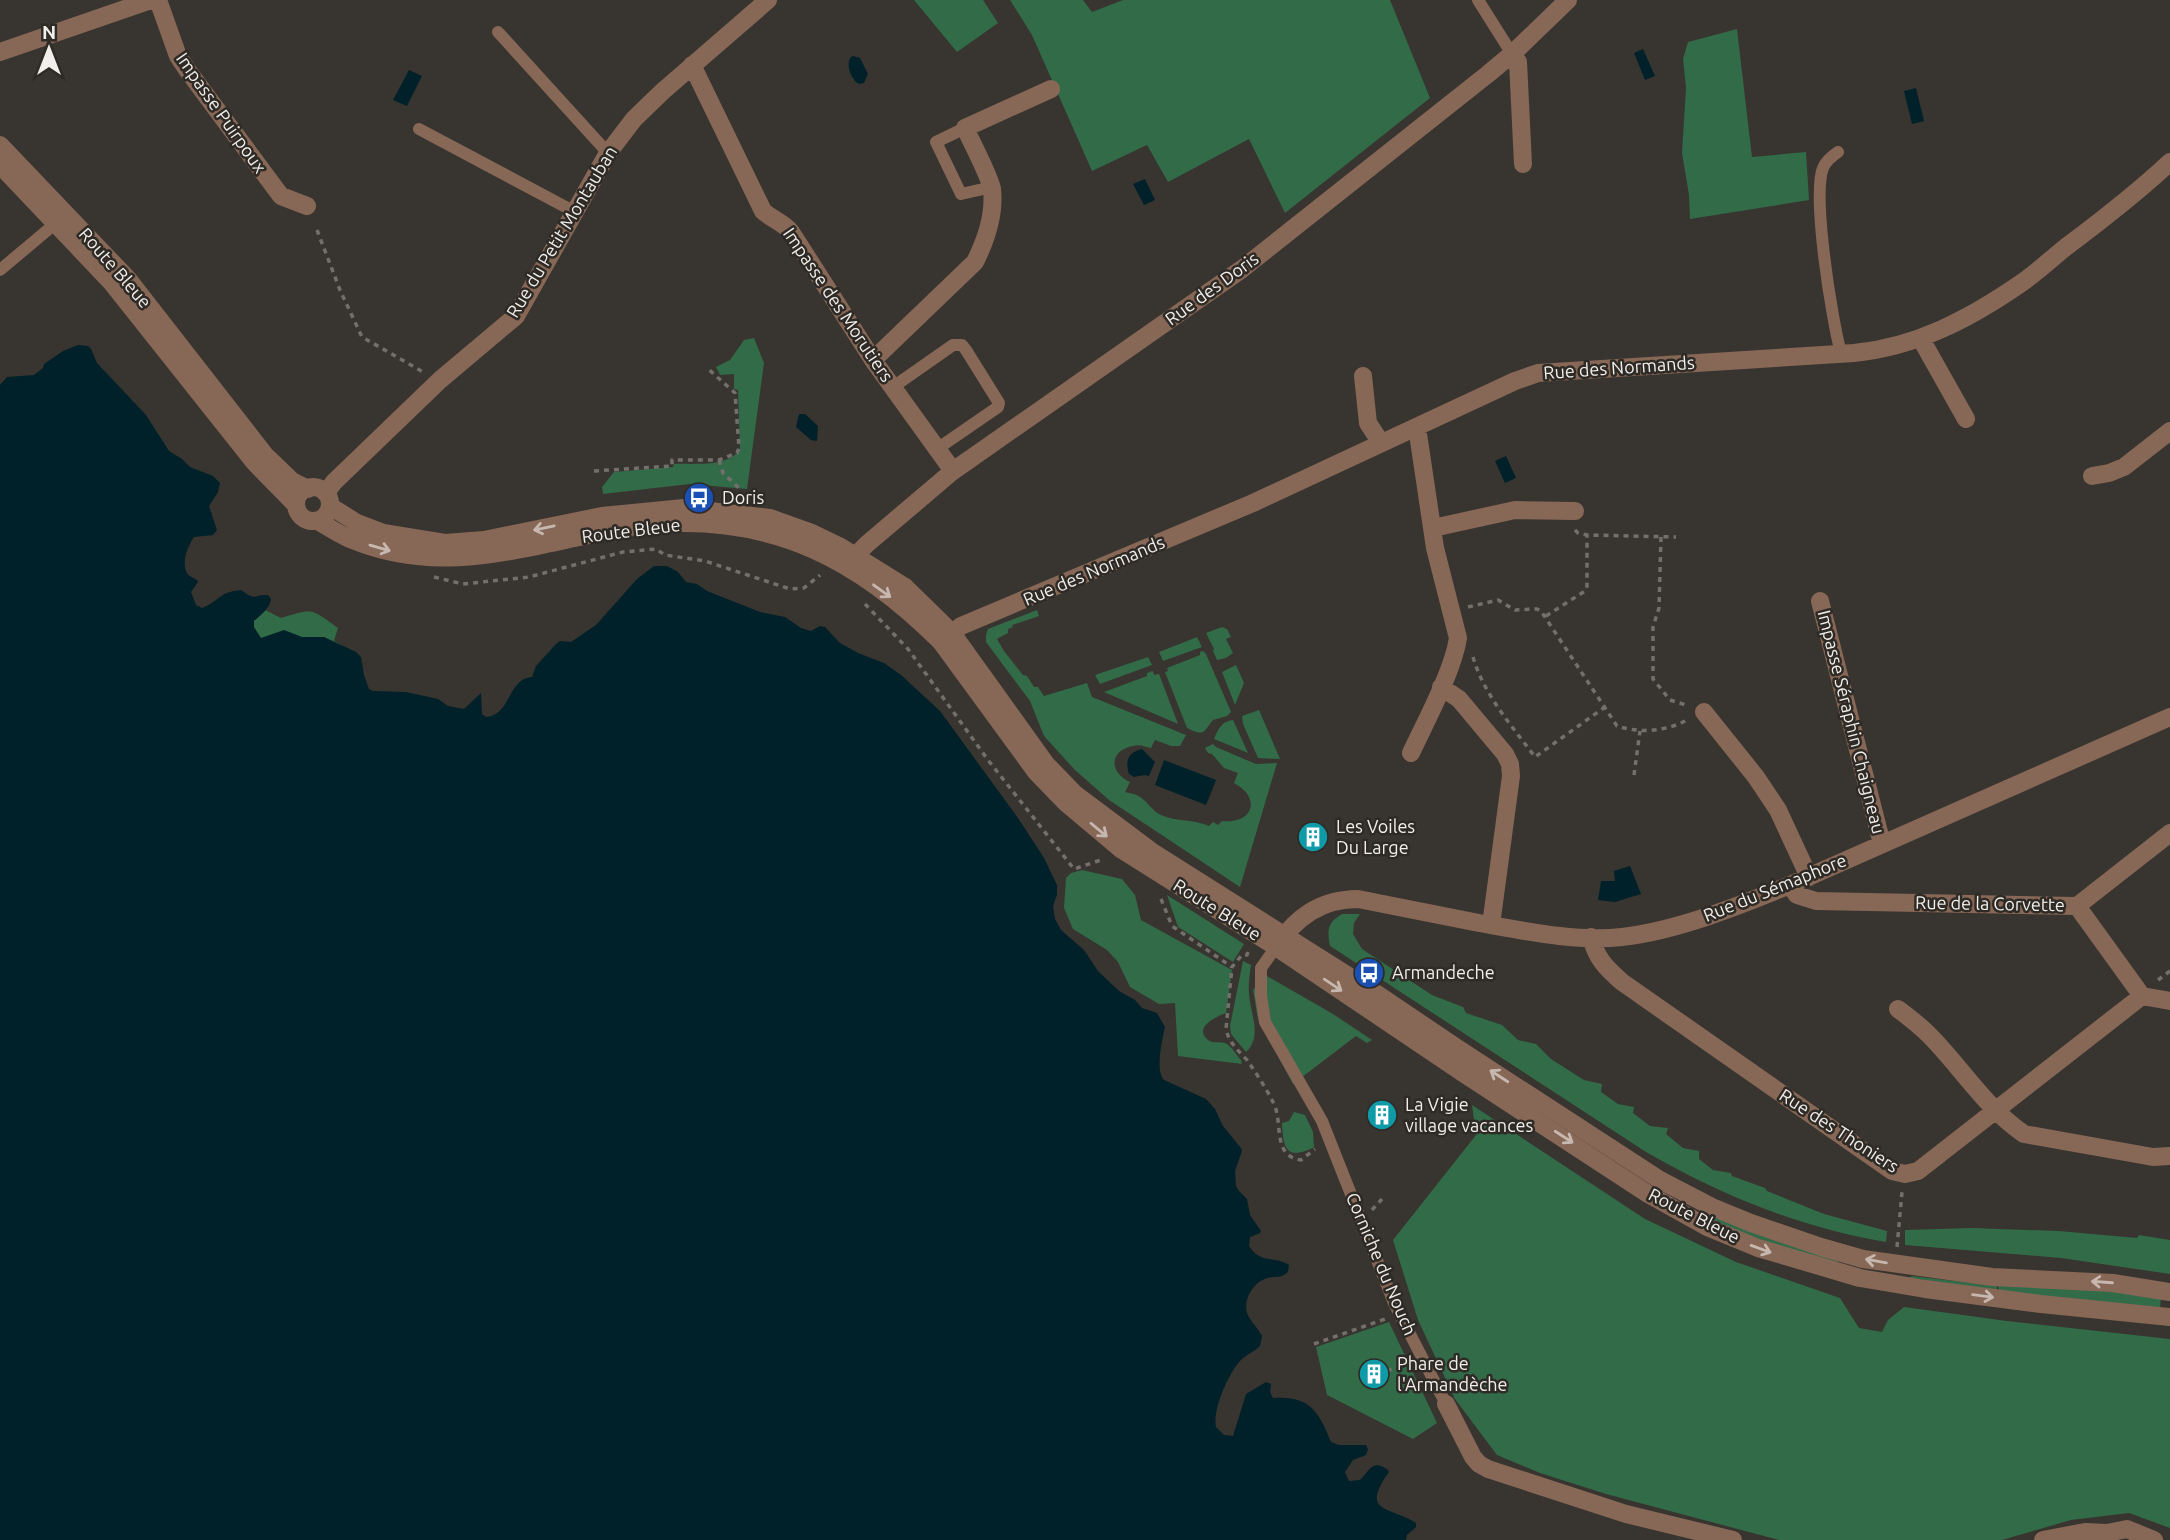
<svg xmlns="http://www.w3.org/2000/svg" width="2170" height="1540" font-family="Ubuntu,sans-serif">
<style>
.green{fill:#326b48}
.water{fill:#002129}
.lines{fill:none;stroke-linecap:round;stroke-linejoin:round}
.path{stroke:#736f6b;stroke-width:3.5;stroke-dasharray:5 5;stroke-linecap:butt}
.service{stroke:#876756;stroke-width:12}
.pedestrian{stroke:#876756;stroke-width:18}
.minor{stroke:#876756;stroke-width:18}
.tertiary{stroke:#876756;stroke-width:18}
.oneway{stroke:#c7b8af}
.labels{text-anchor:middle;stroke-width:5;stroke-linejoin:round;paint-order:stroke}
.street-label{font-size:18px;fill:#f1eeeb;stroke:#2e2a25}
.poi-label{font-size:18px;fill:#f1eeeb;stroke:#2e2a25;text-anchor:start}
</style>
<rect width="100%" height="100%" fill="#38342f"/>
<path class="green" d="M914 0H983L998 23 957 52Z
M1010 0H1083L1092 12 1123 0H1390L1430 98 1285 213 1249 139 1168 182 1147 145 1092 171 1032 35Z
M1737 29 1752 157 1806 152 1809 200 1690 219 1689 195 1682 153 1686 88 1683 59 1688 42Z
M754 338 764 363 747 489 690 484 603 494 602 487 614 472 673 467 674 464C693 463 731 468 740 448L738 390 734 389V374L720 375 716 367 730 360 744 340Z
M255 605 281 618C313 608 311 608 338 628L334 641 343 646 315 658 235 633Z
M1037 610 1039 616 1012 625 1013 627 1008 629V633L997 639 1004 651 1023 675 1027 676 1034 687H1038L1044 696 1087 683 1092 697 1186 735 1180 746H1171L1155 740 1151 748C1145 747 1139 744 1133 746 1110 750 1108 772 1130 782L1125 792C1129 793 1136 794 1140 797 1148 802 1152 811 1161 815 1177 822 1193 819 1209 826L1213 822 1218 825 1222 821C1253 824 1262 798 1234 783L1238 773 1224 768 1212 754 1208 753 1205 748 1213 744 1216 747 1256 764 1277 763 1240 887 1109 800 1075 770 1044 736 1030 701 986 642V635L988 629Z
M1222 627 1227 629 1231 637 1226 639 1233 653 1226 658 1217 660 1213 651 1214 649 1206 633Z
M1197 637 1202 647 1163 661 1159 652Z
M1203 651 1206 654 1231 712 1227 716 1213 720C1203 732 1205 737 1187 728L1165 672 1168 671 1167 668 1200 655V652Z
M1148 657 1152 665 1100 684 1095 675Z
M1236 665 1244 683 1235 705 1222 672Z
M1153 671 1154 675 1159 674 1178 724 1104 692 1147 676V673Z
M1259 710 1280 759 1258 758 1243 724 1242 716Z
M1233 720 1248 753 1214 739C1218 729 1222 721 1233 720Z
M1082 870 1122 879 1135 895 1141 920 1232 970 1226 1013C1215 1017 1193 1028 1208 1040 1214 1044 1219 1041 1225 1043 1231 1045 1237 1056 1241 1060L1242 1064 1178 1056 1175 1003 1159 1004 1130 987 1118 962 1107 950 1073 929 1064 908 1066 878 1071 873Z
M1167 895 1244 944 1233 962 1178 927Z
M1342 914H1360L1354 923 1353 934 1362 949 1432 995 1463 1007 1466 1013 1502 1025 1518 1040 1536 1044 1551 1059 1584 1080 1602 1084 1601 1092 1618 1104 1634 1107 1633 1113 1650 1126 1668 1128 1666 1134 1683 1148 1699 1151V1159L1713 1170 1731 1173 1732 1176 1765 1188 1767 1191 1824 1214 1887 1231 1886 1242C1802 1228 1720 1195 1646 1152L1330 946C1327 930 1327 923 1342 914Z
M1243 961 1251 965C1250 974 1248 984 1249 993 1250 1013 1263 1036 1246 1052L1231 1034 1230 1026Z
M1265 975 1333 1014 1372 1040 1367 1043 1356 1036 1293 1084 1258 1019 1253 990Z
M1472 1105 1645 1219 1736 1262 1840 1298 1859 1328 1882 1332 1888 1320 1904 1307 2007 1321 2170 1339V1528L2129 1513 2071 1520 2002 1540H1779L1606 1494 1540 1473 1497 1455 1455 1399 1418 1320 1393 1240 1476 1135Z
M1294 1112 1305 1115 1313 1132 1314 1147C1287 1161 1283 1149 1282 1123L1289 1121Z
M1713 1213 1839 1260 1837 1264 1818 1262 1710 1220Z
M1971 1228 2059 1231 2137 1238 2139 1235 2170 1240V1274L2061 1258 1905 1245V1230Z
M1912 1276 1997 1286V1291L1909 1278Z
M1998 1286 2102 1287 2161 1297 2160 1309 1999 1291Z
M1389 1322 1437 1423 1413 1439 1327 1395 1316 1347Z"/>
<path class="water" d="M1643 49 1655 76 1645 80 1634 53Z
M853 56 860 58 868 74 864 83 859 84C851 79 846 66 850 58Z
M409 70 422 76 407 106 393 100Z
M1916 88 1924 121 1912 124 1904 91Z
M1145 179 1155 200 1144 205 1133 184Z
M78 345 88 346 91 349 97 363 146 415 169 451 182 459 190 467 213 476 220 483 218 492 209 506 217 530 213 535 194 537C188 546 181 562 187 573 188 576 194 578 197 580L198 582 191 592 196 605 202 608C219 602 218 592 241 590 257 602 253 594 268 595L271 599C270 608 261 615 254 621V627L261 638 284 630 302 637H324L356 652 361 657 364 675 369 689 373 691 406 692 429 697 438 699 448 706 464 709 481 693 482 714 486 717C507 715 507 692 521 681 523 679 530 677 532 677L536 666 556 644 560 641 571 642 596 625 637 579 654 566H667L678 572 686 582 697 584 707 591 760 612 785 617 801 628 811 631 820 626 825 627 840 643 858 653 884 663 901 675 940 711 1018 818 1044 858 1057 885V895L1053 906 1055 919 1061 930 1084 950 1098 971 1119 991 1135 1000 1142 1008 1157 1013 1165 1027C1162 1040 1155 1071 1164 1080L1206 1099 1215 1109 1223 1126 1241 1148 1242 1151 1235 1171 1236 1186 1239 1191 1247 1199 1250 1215 1261 1231 1260 1233 1250 1237 1249 1246C1261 1265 1274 1255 1289 1265 1288 1271 1289 1272 1284 1275 1279 1278 1274 1276 1268 1278 1254 1281 1243 1299 1247 1313 1250 1321 1258 1328 1262 1336L1260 1346C1254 1352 1247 1354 1241 1360 1229 1372 1212 1410 1216 1427L1224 1435 1233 1436 1246 1394 1266 1382 1271 1384 1270 1392 1273 1398C1309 1395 1319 1411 1331 1442L1339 1445H1366L1368 1449 1366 1455 1353 1460 1345 1472 1349 1481 1360 1480C1371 1469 1372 1459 1388 1470L1389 1472C1359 1514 1391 1506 1416 1523V1527L1407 1535 1406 1540H0V385L7 377 34 375 43 368 44 364 63 351Z
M799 414H805L818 426 817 441 811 440 796 427Z
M1506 456 1516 478 1505 483 1495 461Z
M1142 749 1155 762 1149 776 1144 775 1134 777 1129 774C1125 761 1128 752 1142 749Z
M1164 760 1216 780 1206 805 1155 785Z
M1630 866 1641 894 1615 902 1598 900 1601 881H1615L1614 871Z"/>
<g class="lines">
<path class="path" d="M317 230 340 290 362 337 423 372
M719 460 723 473 739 488 738 496
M594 471 672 466V460H719L737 453 739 448 735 393 706 367
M1575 530 1578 533 1587 535 1676 537
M1661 537 1659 608 1653 627V679L1670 700 1689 706
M434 577 463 584 529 577 623 552 656 549 665 555 705 561 790 589 804 588 820 575
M865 604 908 649 988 760 1074 869 1101 860
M1468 607 1498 600 1515 610 1537 609 1541 611 1617 726C1641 734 1668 731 1689 719
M1546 616 1585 591 1587 586V535
M1473 657C1484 695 1512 726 1535 757L1605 707
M1634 775 1640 731
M1161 899 1172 926 1232 967
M1248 952 1247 955H1242L1232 967 1226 1029C1229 1043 1238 1050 1247 1060 1256 1073 1266 1088 1273 1102 1284 1122 1271 1156 1301 1160L1315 1149
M2158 980 2170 971
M1372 1210 1382 1199
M1897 1247 1902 1192
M1314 1344 1385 1319
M1387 1371 1408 1362"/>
<path class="service" d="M1478 0 1512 54
M498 32 608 153
M965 128 936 142 961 194 992 187
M419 129 575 212
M1838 152C1832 156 1826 161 1823 168 1812 196 1832 321 1841 353
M0 270 56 223
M893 387 953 345H962L966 350 999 403 998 407 937 449
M1276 947 1261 968V995L1265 1022 1322 1121 1394 1303 1446 1404"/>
<path class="pedestrian" d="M1446 1404 1473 1457 1479 1464 1488 1469 1626 1514 1733 1540
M2043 1540 2085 1532 2107 1533 2127 1529 2154 1540"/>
<path class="minor" d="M158 0 178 56 188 71 281 196 307 206
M0 52 151 0
M1512 54 1518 62 1523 164
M692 65 763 211C773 220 783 222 791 232L873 360 953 471
M1921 339 1966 419
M873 360 975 262C986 240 995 215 992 189 989 175 972 143 965 128L1051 89
M1363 376 1368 423 1381 443
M2092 476 2109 473 2124 467 2170 431
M326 493 334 482 440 380 516 316 608 153 634 119 663 91 768 0
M1433 528 1515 510 1575 511
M849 568 856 555 867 544 953 471 1242 269 1488 74 1512 54 1568 0
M1820 601 1882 844
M941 642 961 626 1253 503 1515 381 1538 373 1854 353C1916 347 1969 319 2020 284 2036 273 2051 259 2066 247 2102 220 2137 193 2170 162
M1441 687 1459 699 1505 754 1510 764 1511 776 1491 925
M1704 712 1756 777 1778 810 1809 877
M1411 753C1426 721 1453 671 1458 638L1435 548 1417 427
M1790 885 1797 895 1816 901 2077 906 2170 833
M2077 906 2142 996
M1591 937C1596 958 1606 968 1622 982L1892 1171 1905 1174 1918 1171 2142 996 2170 1001
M1276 947C1296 917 1321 899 1358 899 1398 907 1438 915 1479 923 1525 931 1575 942 1622 937 1676 931 1739 906 1790 885L2170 717
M1898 1009C1910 1018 1922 1027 1932 1038 1963 1070 1987 1109 2024 1134L2153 1157 2170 1156"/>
<path class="tertiary" d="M0 145 128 279 265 455 292 481 308 489
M0 165 111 282 254 462 296 505
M296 504a17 17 0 1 1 34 0a17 17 0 1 1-34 0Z
M330 506 357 523 383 533 445 543 484 540 602 516 684 508 770 518 812 533 839 546 905 587 952 633 1046 764 1075 794 1151 851 1377 994 1457 1048 1660 1180 1712 1207 1751 1223 1821 1247 1863 1259 1992 1277 2113 1283 2170 1292
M318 521C328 527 339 534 350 539 431 573 503 553 584 536 608 531 633 525 657 524 775 516 859 560 941 642L1036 772 1065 802 1122 850 1276 947 1463 1073 1648 1194 1707 1227 1758 1248 1860 1278 1925 1289 2041 1304 2170 1317"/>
</g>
<defs><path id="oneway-shaft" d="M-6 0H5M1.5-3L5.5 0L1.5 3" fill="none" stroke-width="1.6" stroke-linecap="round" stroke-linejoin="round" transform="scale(1.75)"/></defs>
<g class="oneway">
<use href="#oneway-shaft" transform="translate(544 528) rotate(168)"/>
<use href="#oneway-shaft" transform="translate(380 548) rotate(16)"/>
<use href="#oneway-shaft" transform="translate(882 591) rotate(36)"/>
<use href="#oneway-shaft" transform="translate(1099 830) rotate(40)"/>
<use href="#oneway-shaft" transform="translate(1333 985) rotate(34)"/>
<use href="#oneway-shaft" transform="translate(1499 1076) rotate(-147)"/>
<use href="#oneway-shaft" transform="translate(1564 1137) rotate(33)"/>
<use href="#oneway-shaft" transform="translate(1761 1249) rotate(20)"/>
<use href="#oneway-shaft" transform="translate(1876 1261) rotate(-170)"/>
<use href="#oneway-shaft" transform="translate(2102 1282) rotate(-176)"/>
<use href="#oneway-shaft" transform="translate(1983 1296) rotate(7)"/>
</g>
<defs>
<g id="bus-disc" transform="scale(1.575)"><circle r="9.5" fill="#1a4fb4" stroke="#2e2a25"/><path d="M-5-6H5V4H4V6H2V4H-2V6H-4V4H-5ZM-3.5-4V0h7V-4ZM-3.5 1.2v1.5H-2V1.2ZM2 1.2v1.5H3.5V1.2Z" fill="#fff"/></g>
<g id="building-disc" transform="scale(1.575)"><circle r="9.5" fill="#0f9aa8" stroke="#2e2a25"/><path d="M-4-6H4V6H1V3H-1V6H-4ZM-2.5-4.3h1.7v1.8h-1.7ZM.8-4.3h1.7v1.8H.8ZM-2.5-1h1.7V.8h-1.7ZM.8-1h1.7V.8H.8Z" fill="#fff"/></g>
</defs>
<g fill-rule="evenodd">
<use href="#bus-disc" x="699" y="498"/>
<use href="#building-disc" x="1313" y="837"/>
<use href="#bus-disc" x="1369" y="973"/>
<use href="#building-disc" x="1382" y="1115"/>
<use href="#building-disc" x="1374" y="1374"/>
</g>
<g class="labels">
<g class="street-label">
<text transform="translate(221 113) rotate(55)" y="6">Impasse Puirpoux</text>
<text transform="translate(562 232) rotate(-59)" y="6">Rue du Petit Montauban</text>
<text transform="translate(115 268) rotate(49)" y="6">Route Bleue</text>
<text transform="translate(1212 289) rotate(-36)" y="6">Rue des Doris</text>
<text transform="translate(838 305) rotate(56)" y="6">Impasse des Morutiers</text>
<text transform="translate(1619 368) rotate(-4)" y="6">Rue des Normands</text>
<text transform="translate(631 531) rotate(-7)" y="6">Route Bleue</text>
<text transform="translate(1094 571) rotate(-23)" y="6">Rue des Normands</text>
<text transform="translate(1851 722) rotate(76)" y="6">Impasse Séraphin Chaigneau</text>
<text transform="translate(1775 888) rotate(-22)" y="6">Rue du Sémaphore</text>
<text transform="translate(1990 904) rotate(1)" y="6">Rue de la Corvette</text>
<text transform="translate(1217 910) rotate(32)" y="6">Route Bleue</text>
<text transform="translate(1839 1131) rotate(33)" y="6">Rue des Thoniers</text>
<text transform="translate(1694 1216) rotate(27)" y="6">Route Bleue</text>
<text transform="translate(1381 1264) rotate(67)" y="6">Corniche du Nouch</text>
</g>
<g class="poi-label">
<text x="722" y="504">Doris</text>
<text x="1336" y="833">Les Voiles<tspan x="1336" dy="21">Du Large</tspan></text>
<text x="1392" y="979">Armandeche</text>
<text x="1405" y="1111">La Vigie<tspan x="1405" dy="21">village vacances</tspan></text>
<text x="1397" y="1370">Phare de<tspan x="1397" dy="21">l'Armandèche</tspan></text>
</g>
</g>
<g transform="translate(49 49)" stroke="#2e2a25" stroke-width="5" paint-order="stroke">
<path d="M0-5L12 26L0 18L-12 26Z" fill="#f1eeeb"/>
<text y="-10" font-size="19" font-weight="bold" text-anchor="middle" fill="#f1eeeb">N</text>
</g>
</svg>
